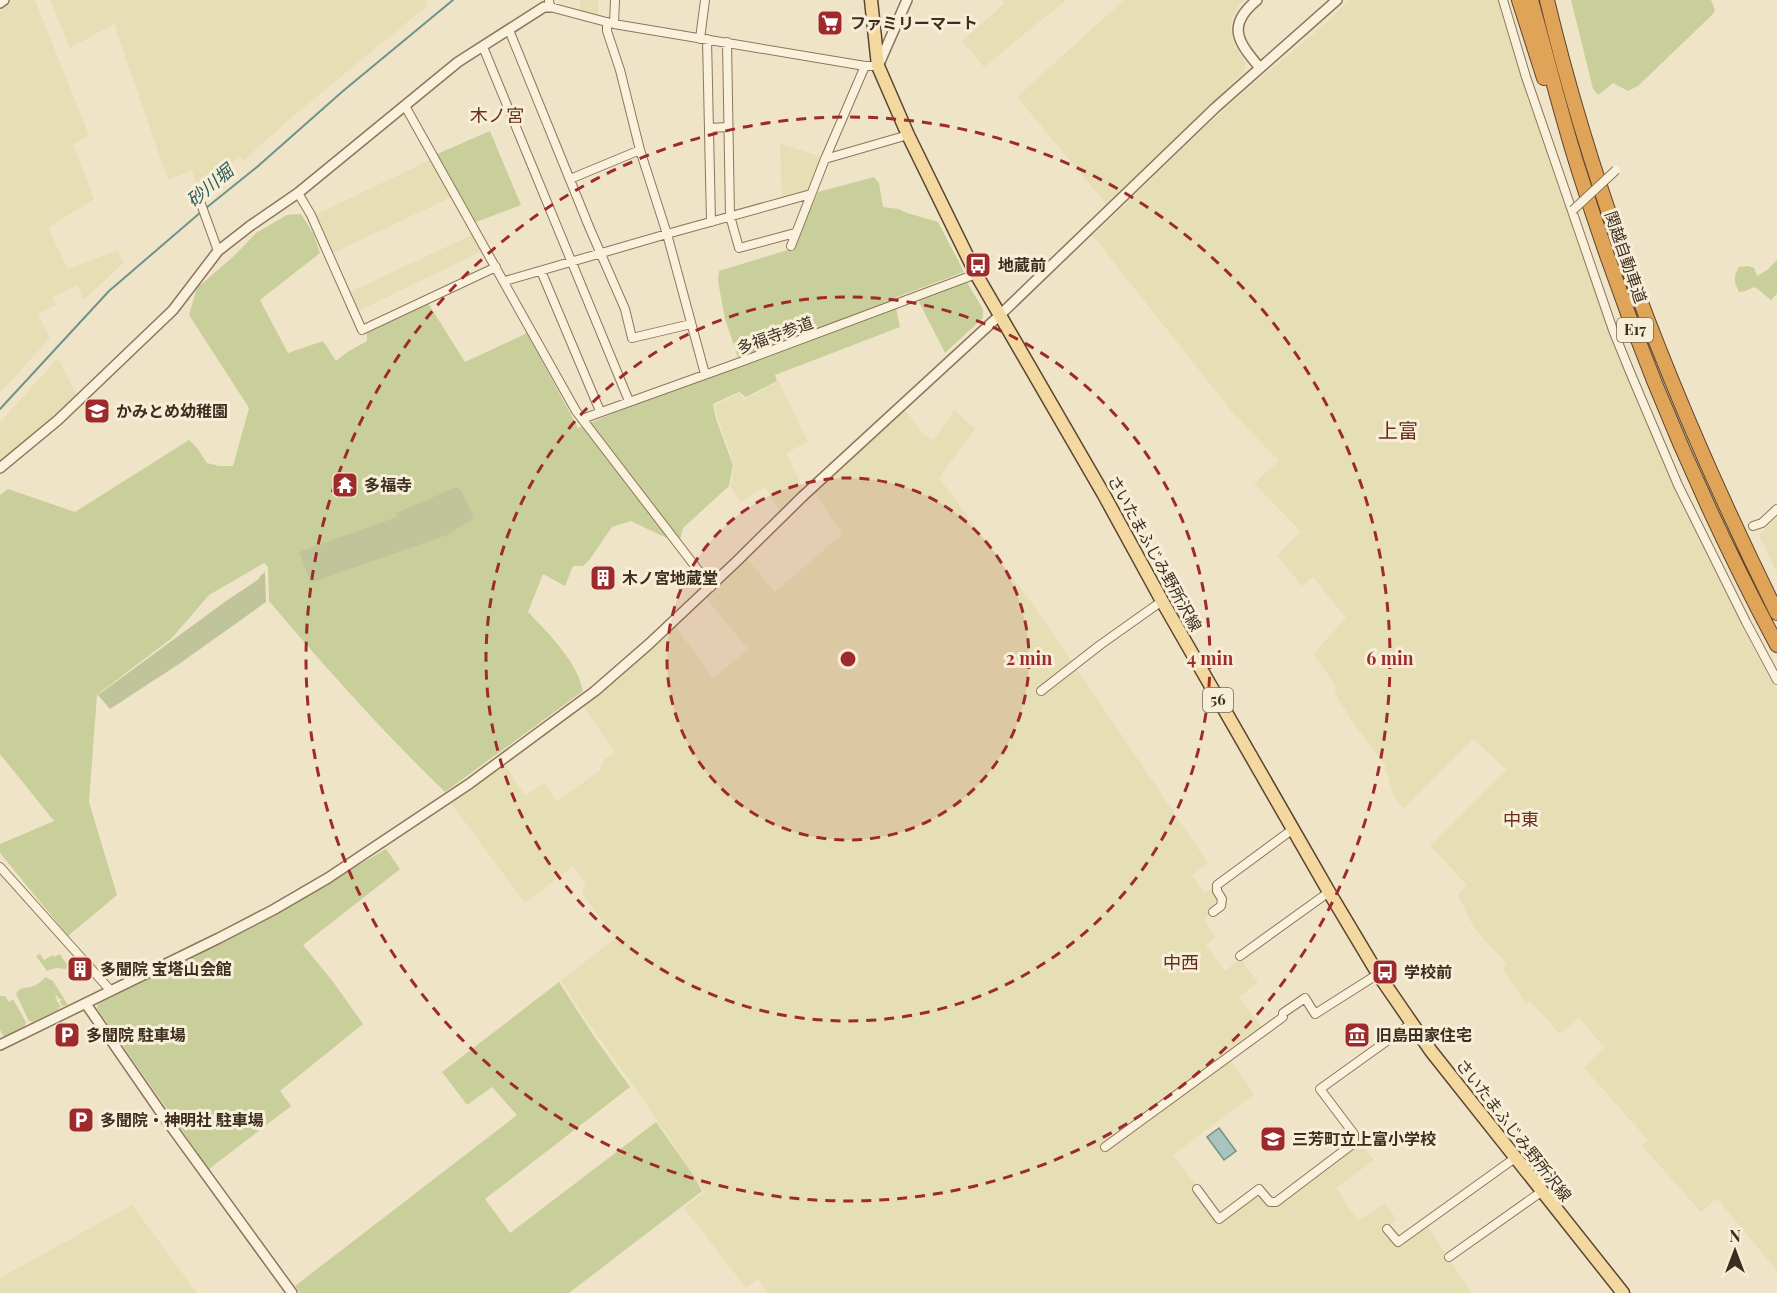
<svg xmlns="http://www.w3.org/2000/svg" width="1777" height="1293" font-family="'Playfair Display','Noto Sans JP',serif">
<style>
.farmland{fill:#e6deb5}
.green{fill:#c9cf9b}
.cemetery{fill:#bfc49a}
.water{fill:#a9c4bc;stroke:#6f938a;stroke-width:1.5}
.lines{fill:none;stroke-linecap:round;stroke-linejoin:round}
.stream{stroke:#6f938a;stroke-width:2}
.minor-casing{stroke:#8d765c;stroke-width:10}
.tertiary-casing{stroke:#8d765c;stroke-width:12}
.primary-casing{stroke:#5b4430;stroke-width:15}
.motorway-casing{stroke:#5b4430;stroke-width:16}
.minor{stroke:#faf1dc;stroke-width:8}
.tertiary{stroke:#faf1dc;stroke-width:9}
.primary{stroke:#f3d9a0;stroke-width:12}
.motorway{stroke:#e0a458;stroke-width:14}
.minor-bridge-casing{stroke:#8d765c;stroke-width:10;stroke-linecap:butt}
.minor-bridge{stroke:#faf1dc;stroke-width:8}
.ring{fill:none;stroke:#9e2a2b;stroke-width:3;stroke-dasharray:10 8}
.labels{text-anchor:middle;stroke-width:6;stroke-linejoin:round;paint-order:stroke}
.shield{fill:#f7eed8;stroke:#756857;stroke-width:1.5}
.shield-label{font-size:15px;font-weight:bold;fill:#3d2e20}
.poi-label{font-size:16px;font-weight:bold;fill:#3d2e20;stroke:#f7eed8;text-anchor:start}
.street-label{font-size:16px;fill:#3d2e20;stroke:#f7eed8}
.neighbourhood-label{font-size:18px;fill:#6b2e1e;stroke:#f7eed8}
.water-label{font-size:18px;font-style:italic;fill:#2f5d5a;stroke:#f7eed8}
.quarter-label{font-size:20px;fill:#6b2e1e;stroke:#f7eed8}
.centre{fill:#9e2a2b;stroke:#f7eed8;stroke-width:3}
.ring-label{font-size:18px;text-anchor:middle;font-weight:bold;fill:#9e2a2b;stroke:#f7eed8;stroke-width:6;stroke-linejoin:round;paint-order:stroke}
</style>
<rect width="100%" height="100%" fill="#f0e4c8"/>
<path class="farmland" d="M12 0H35L89 135 73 145 94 199 48 228 68 269 118 250 123 263 84 300 77 285 53 297 56 305 38 314 50 338 0 393V12Z
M50 0H426L427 6 292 117 243 161 241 157 196 184 192 170 168 180 114 24 70 48Z
M580 0H598V15L580 10Z
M1002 0H1066L984 67 962 41 1004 4Z
M1124 0H1245L1240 4 1232 17 1231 31 1233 43 1244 60 1245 66 1243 73 1107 205 1017 97Z
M1349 0H1498L1606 323 1676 492 1756 653 1777 690V1271L1717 1198 1701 1212 1642 1146 1648 1140 1584 1068 1605 1048 1579 1018 1560 1034 1530 1001 1526 1004 1503 969 1506 963 1474 928 1458 895 1467 885 1430 846 1507 770 1473 739 1403 809 1393 794 1388 776 1384 769 1386 767 1352 721 1336 695 1334 683 1313 654 1346 618 1313 577 1302 586 1277 555 1301 532 1254 483 1279 461 1233 413 1093 236 1190 141 1237 98 1327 22Z
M780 144 823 157 810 191 782 199Z
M432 159 454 196 331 254 313 216Z
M474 234 484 250 356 312 348 293Z
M58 358 77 396 0 464V422Z
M778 381 808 442 786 453 802 487 801 489 802 491 779 511 765 487 741 502 731 487 734 465 714 406 739 393 744 400Z
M904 409 924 435 934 440 954 410 975 429 939 478 1037 610 1208 863 1192 875 1204 893 1212 888 1219 900V905L1204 920 1216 937 1206 945 1225 971 1240 959 1258 982 1239 997 1262 1028 1227 1055 1254 1094 1173 1155 1198 1188 1219 1222 1259 1192 1276 1205 1360 1143 1374 1160 1336 1188 1358 1221 1385 1203 1397 1220 1385 1229 1397 1245 1426 1224 1472 1293H768L758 1279 746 1288 684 1208 704 1192 692 1172 642 1098 584 1017 561 980 616 938 583 895V887L586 883 573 866 525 903 450 802 505 764 525 796 544 783 557 802 600 770 604 760 615 752 583 706 675 626 713 678 748 649 706 598 747 559 775 592 842 534 815 494Z
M1777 517V573L1759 535Z
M132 1205 197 1293H0V1278Z"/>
<path class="green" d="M1571 0H1711L1715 10 1712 15 1638 86 1628 91 1613 83 1598 95 1593 89Z
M490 131 521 205 476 222 437 154Z
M874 177 879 183 883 207 899 209 907 213 938 222 964 272 894 298 900 327 775 375 777 381 746 397 739 392 713 404 716 419 733 465 729 486 683 528 679 544 631 521 612 527 590 559 583 566H573L565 586 543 574 528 612C548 633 577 661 583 691L445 792C383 732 325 667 269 601L268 567 264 563 209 595 172 638 97 695 89 802 117 895 68 936 0 853V844L54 821 0 754V495L8 489 75 512 189 440 197 448 207 463 219 466H233L249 408 189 315 197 288 235 255 256 233 287 215 301 214 313 233 320 253 260 300 288 353 323 341 336 361 349 351 367 341V333L428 303 465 362 527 333 578 428 659 394 741 366 725 319 718 281 719 271 794 248 818 192Z
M1777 260V294L1771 300 1755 287 1745 291 1739 292C1734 282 1733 277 1739 267L1748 266 1754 268 1757 276 1767 270Z
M966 281 983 309V318L945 353 918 300Z
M386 849 400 869 303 945 334 983 363 1024 280 1091 291 1106 209 1169 97 1009 98 1004 266 920Z
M40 954 44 960 53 955 54 957 60 954 67 965 66 969 56 968 47 971 36 956Z
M46 977 53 981 68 1005 62 1006 60 1001 62 999H59L55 993 57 1002H58L61 1007 58 1008 59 1009 33 1022 29 1021 16 994C20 986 25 989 33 986 38 985 42 980 46 977Z
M559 982 593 1035 630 1087 485 1199 510 1233 656 1122 692 1173 702 1191 569 1293H300L295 1286 517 1115 492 1087 467 1105 442 1072Z
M0 996H5L9 1002 13 999 26 1022 25 1026 4 1037 0 1030Z"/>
<path class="cemetery" d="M457 487 462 492 474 518 447 535 313 582H311L299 552 397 517 396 513Z
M265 572 266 602 179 664 110 709 98 695 226 601 259 579 260 576Z"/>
<path class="water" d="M1219 1128 1236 1151 1224 1160 1207 1137Z"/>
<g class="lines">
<path class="stream" d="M206 208 257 167 343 91 453 0
M0 409 109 291 201 212"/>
<g class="minor-casing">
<path id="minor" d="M549 0 550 7 614 24 865 66H878
M1503 0 1526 77 1613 330 1630 372 1678 485 1746 622 1777 680
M607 22V31L620 70 640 150 667 234 705 374
M614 24 615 0
M509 30 590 229 625 309 632 338 691 324
M700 39 705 0
M707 39 711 222
M727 42 730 216 739 248 795 233
M483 47 629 401
M405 106 576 411 711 587
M709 128 728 127
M825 159 908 135
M570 179 640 150
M298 193 311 215 362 330 496 267
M201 204 218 251
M791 246 825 159 865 66
M541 271 600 411
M505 281 667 234 811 194
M582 419 735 364 976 274
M1753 526 1762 523 1777 509
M1041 691 1100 645 1162 601
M0 867 111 991
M1213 912 1221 906 1222 899 1217 891V885L1293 829
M1240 956 1329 892
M1105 1147 1283 1017V1013L1305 998 1315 1014 1378 974
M1197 1189 1219 1219 1259 1189 1270 1202H1276L1354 1143V1134L1320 1089 1412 1023
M1387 1229 1398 1242 1515 1158
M1449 1257 1541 1192"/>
</g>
<g class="tertiary-casing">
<path id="tertiary" d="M1257 0C1225 26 1239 43 1260 68
M0 3 4 0
M879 64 907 0
M0 468 58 420 173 310 218 251 250 226 298 193 458 62 544 7H550
M86 1004 162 1114 292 1293
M0 1045 219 938 273 910 328 878 469 784 595 691 649 644 736 562 802 497 1000 315 1215 108 1337 0"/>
</g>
<g class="primary-casing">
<path id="primary" d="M871 0 878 66 908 135 976 274 1104 495 1162 601 1329 892 1378 974 1431 1051 1623 1293"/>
</g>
<g class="motorway-casing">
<path id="motorway" d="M1519 0 1544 78
M1531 0C1547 57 1561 115 1579 171 1630 333 1697 495 1777 645
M1547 0C1598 213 1680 417 1777 613"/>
</g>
<use href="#minor" class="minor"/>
<use href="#tertiary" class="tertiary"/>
<use href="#primary" class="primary"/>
<use href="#motorway" class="motorway"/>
<g class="minor-bridge-casing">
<path id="minor-bridge" d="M1573 210 1616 170"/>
</g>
<use href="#minor-bridge" class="minor-bridge"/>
</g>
<circle cx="848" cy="659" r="181" fill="#9e2a2b" fill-opacity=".12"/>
<g class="ring">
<circle cx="848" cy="659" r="181"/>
<circle cx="848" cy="659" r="362"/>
<circle cx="848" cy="659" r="542"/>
</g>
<defs>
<g id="supermarket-square" transform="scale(1.35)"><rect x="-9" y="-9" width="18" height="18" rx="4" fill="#9e2a2b" stroke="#f7eed8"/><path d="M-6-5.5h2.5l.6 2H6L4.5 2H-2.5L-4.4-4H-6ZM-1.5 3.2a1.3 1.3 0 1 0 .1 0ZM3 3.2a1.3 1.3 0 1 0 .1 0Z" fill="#fff"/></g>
<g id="bus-square" transform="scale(1.35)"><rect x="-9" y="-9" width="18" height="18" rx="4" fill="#9e2a2b" stroke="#f7eed8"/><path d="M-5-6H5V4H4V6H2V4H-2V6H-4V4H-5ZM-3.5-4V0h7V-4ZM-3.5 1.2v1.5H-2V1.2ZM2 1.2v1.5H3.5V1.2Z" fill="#fff"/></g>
<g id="school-square" transform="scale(1.35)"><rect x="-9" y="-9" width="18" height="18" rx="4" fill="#9e2a2b" stroke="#f7eed8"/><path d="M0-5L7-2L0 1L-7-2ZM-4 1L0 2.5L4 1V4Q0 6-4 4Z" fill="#fff"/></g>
<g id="temple-square" transform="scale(1.35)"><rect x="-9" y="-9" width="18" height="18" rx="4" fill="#9e2a2b" stroke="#f7eed8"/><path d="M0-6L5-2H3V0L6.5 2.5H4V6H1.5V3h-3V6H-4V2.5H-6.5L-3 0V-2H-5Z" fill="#fff"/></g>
<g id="building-square" transform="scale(1.35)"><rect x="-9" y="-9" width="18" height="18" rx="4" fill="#9e2a2b" stroke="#f7eed8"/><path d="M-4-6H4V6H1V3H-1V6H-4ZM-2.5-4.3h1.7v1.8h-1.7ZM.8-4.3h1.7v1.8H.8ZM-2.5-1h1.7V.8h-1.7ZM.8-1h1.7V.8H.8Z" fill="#fff"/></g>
<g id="parking-square" transform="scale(1.35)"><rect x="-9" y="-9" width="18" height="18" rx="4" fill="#9e2a2b" stroke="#f7eed8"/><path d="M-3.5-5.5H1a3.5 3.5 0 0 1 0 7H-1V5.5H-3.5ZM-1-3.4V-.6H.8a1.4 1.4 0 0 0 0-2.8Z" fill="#fff"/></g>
<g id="museum-square" transform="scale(1.35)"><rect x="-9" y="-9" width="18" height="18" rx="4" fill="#9e2a2b" stroke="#f7eed8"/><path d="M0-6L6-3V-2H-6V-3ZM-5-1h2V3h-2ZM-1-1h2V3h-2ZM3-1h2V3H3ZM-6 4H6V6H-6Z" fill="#fff"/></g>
</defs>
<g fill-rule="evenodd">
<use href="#supermarket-square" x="830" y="23"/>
<use href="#bus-square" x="978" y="265"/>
<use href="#school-square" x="97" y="411"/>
<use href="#temple-square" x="345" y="485"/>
<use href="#building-square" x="603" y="578"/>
<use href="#building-square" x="80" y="969"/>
<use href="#bus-square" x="1385" y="972"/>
<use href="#parking-square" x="67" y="1035"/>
<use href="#museum-square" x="1357" y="1035"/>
<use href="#parking-square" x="81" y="1120"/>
<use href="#school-square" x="1273" y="1139"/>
</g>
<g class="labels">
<g class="shield">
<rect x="1617" y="318" width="36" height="24" rx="4.5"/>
<rect x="1203" y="688" width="30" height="24" rx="4.5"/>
</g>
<g class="shield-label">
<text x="1635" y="335">E17</text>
<text x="1218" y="705">56</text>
</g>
<g class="poi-label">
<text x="850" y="29">ファミリーマート</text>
<text x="998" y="271">地蔵前</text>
<text x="116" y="417">かみとめ幼稚園</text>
<text x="364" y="491">多福寺</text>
<text x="622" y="584">木ノ宮地蔵堂</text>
<text x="100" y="975">多聞院 宝塔山会館</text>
<text x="1404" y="978">学校前</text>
<text x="86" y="1041">多聞院 駐車場</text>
<text x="1376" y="1041">旧島田家住宅</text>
<text x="100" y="1126">多聞院・神明社 駐車場</text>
<text x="1292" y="1145">三芳町立上富小学校</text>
</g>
<g class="street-label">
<text transform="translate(1626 257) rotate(71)" y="6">関越自動車道</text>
<text transform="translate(775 335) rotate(-20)" y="6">多福寺参道</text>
<text transform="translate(1155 553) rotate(61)" y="6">さいたまふじみ野所沢線</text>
<text transform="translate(1514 1130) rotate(52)" y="6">さいたまふじみ野所沢線</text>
</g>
<g class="neighbourhood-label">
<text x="497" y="122">木ノ宮</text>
<text x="1521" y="826">中東</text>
<text x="1181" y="969">中西</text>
</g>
<g class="water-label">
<text transform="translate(210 186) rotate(-40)" y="6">砂川堀</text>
</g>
<g class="quarter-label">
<text x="1398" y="438">上富</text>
</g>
</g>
<circle cx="848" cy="659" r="9" class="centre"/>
<g class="ring-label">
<text x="1029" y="665">2 min</text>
<text x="1210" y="665">4 min</text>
<text x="1390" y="665">6 min</text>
</g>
<g transform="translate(1735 1251)" stroke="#f7eed8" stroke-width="4.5" paint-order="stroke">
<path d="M0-4.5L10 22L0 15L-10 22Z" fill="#3d2e20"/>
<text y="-9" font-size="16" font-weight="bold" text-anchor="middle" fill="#3d2e20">N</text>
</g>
</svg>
